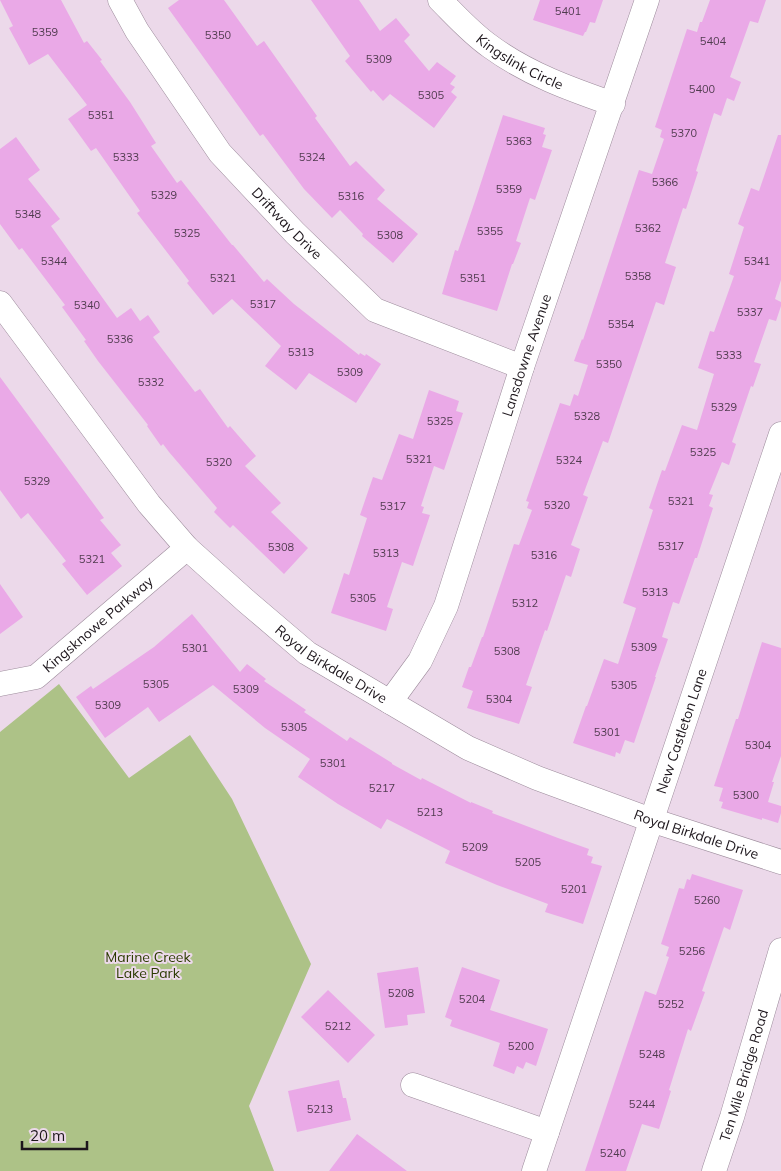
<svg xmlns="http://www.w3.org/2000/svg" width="781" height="1171" font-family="Mulish,sans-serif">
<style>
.green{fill:#adc287}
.building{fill:#eaa9e7}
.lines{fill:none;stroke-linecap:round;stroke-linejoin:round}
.minor-casing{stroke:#9d8c9c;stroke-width:25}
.minor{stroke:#fff;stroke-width:24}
.labels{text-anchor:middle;stroke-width:4;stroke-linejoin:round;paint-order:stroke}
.number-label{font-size:11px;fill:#503b4f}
.street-label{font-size:14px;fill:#1d161c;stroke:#ecd9ea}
.park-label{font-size:14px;fill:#2b3b00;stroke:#ecd9ea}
</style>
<rect width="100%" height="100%" fill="#ecd9ea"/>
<path class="green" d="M59 684 129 778 190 735 232 799 311 964 249 1106 274 1171H0V732Z"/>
<path class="building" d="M0 0H61L84 43 87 41 102 60 100 61 130 102 156 143 151 146 177 183 181 180 232 245H233L264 282 267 279 294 304 359 355 360 353 365 356 366 354 381 364 356 403 309 373 296 390 265 366 281 346 232 299 213 315 187 283 189 281 137 213 140 211 96 148 91 151 68 119 87 105 48 54 29 65 9 28 13 26Z
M179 0H224L257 46 264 41 317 116 315 118 350 166 356 161 385 190 377 199 418 234 393 263 362 236 363 234 340 210 332 218 304 189 263 134 260 136 168 8Z
M311 0H359L380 31 396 18 410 35 404 41 429 71 437 62 456 76 450 84 455 87 451 92 457 97 434 128 390 94 383 101 373 90 371 92 345 61 350 56Z
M540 0H603L595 23 590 22 586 32H585L583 36 533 20Z
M710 0H766L758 23 750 21 730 77 741 82 734 101 727 98 721 116 714 113 696 171 698 172 686 209 683 208 665 263 676 267 664 305 656 302 608 443 603 441 583 495 588 497 571 545 580 549 571 577 566 575 547 631 545 630 526 685 532 687 519 724 467 708 473 691 462 687 469 667H471L482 637H483L514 544 519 545 532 510 527 508 529 502 526 501 560 403 570 406 574 394 578 396 588 365 574 361 582 339 583 340 639 170 652 174 664 139 660 137 662 130 655 127 687 29 697 32 700 22H702Z
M503 115 545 128 543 134 546 135 542 147 552 150 535 200 530 198 516 241 521 243 513 264H512L497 311 442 294 455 250 458 251 475 201Z
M778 135H781V280L775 299 781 302V306L776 321 769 319 754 362 761 364 753 387 751 386 732 442 736 444 729 465 722 462 709 494 713 495 709 506 713 508 697 558H695L679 604 673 602 662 637 668 639 655 677H656L634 743 625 740 620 754 616 752 615 757 573 743 586 706H587L604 659 618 664 636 608 623 603 653 510 649 508 662 470 665 471 682 425 697 430 714 374 698 368 710 331 714 332 734 276 729 274 744 227 738 224 751 188 759 191Z
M16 137 40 170 28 179 60 219 51 226 117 318 131 308 140 321 148 315 160 332 153 337 195 392 200 389 228 428 230 426 256 456 245 466 281 503 271 512 308 548 284 574 233 525 230 528 214 512 217 508 169 452 163 444 161 446 147 426 148 425 98 361 84 341 86 340 62 307 65 305 22 248 19 250 0 224V149Z
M0 377 104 518 100 520 121 545 111 553 122 566 87 595 62 564 66 561 28 513 21 519 0 490Z
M429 390 459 401 456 411 463 413 444 470 434 466 421 506 424 507 422 513 430 515 413 566 402 562 387 607 393 609 386 631 331 613 344 573 349 575 367 518 360 515 373 477 382 480 399 434 413 439Z
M0 584 23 617 0 634Z
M192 614 240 672 247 664 266 679 264 681 306 710 304 712 347 741 350 737 392 763V764L421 780 422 778 471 803V802L493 811 492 813 558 838 589 849 587 855 593 857 591 863 602 866 583 924 545 912 548 904 497 885 445 863 450 851 387 819 381 829 338 804 298 777 310 759 265 728 213 685 159 722 148 707 105 738 76 697 91 686 93 689 154 647Z
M762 642 781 648V756L772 782H774L768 802 781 806V813L778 823 762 818V820L721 808 723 802 719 801 723 788 714 786 736 719H738Z
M692 874 743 890 730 930 724 927 702 991 705 992 691 1031 688 1029 669 1090 671 1091 659 1129 642 1124 626 1171H585L645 991 656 995 669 957 666 956 669 947 661 944 679 888 684 889 687 879 690 880Z
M418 967 425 1013 407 1015 408 1025 385 1028 377 973Z
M462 967 500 980 490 1010 548 1029 536 1066 526 1062 523 1069 517 1066 514 1074 493 1066 500 1043 450 1026 452 1020 445 1017Z
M328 990 375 1035 348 1063 301 1017Z
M339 1080 343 1098H346L351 1120 297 1132 288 1091Z
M357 1134 407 1171H329Z"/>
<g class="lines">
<g class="minor-casing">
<g id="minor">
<path id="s1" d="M120 0 137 31 220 153 295 233 375 310 522 367"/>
<path id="s2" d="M440 0C456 16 472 34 491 47 528 74 570 89 613 104"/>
<path id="s3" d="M0 303 149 504 187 548 246 601 307 653 468 748 537 778 651 820 781 862"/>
<path id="s4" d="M0 684 36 677 187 548"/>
<path id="s5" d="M390 702 420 661 446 606 522 367 647 0"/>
<path d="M413 1085 547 1132"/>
<path id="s6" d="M534 1171 781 434"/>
<path id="s7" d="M714 1171 732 1117 781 950"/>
</g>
</g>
<use href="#minor" class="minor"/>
</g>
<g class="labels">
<g class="number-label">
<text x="568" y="15">5401</text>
<text x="45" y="36">5359</text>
<text x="218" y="39">5350</text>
<text x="713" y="45">5404</text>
<text x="379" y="63">5309</text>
<text x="702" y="93">5400</text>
<text x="431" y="99">5305</text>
<text x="101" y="119">5351</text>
<text x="684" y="137">5370</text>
<text x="519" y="145">5363</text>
<text x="126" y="161">5333</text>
<text x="312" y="161">5324</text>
<text x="665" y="186">5366</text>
<text x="509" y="193">5359</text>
<text x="164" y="199">5329</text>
<text x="351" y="200">5316</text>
<text x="28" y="218">5348</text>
<text x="648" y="232">5362</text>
<text x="490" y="235">5355</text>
<text x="187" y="237">5325</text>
<text x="390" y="239">5308</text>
<text x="54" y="265">5344</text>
<text x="757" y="265">5341</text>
<text x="638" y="280">5358</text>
<text x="223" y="282">5321</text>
<text x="473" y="282">5351</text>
<text x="263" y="308">5317</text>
<text x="87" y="309">5340</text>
<text x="750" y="316">5337</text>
<text x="621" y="328">5354</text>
<text x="120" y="343">5336</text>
<text x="301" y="356">5313</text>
<text x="729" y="359">5333</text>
<text x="609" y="368">5350</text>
<text x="350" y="376">5309</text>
<text x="151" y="386">5332</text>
<text x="724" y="411">5329</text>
<text x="587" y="420">5328</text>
<text x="440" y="425">5325</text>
<text x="703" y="456">5325</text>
<text x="419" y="463">5321</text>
<text x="569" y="464">5324</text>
<text x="219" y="466">5320</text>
<text x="37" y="485">5329</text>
<text x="681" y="505">5321</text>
<text x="557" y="509">5320</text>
<text x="393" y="510">5317</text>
<text x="671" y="550">5317</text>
<text x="281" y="551">5308</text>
<text x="386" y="557">5313</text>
<text x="544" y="559">5316</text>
<text x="92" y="563">5321</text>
<text x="655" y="596">5313</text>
<text x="363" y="602">5305</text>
<text x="525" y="607">5312</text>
<text x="644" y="651">5309</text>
<text x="195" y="652">5301</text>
<text x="507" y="655">5308</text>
<text x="156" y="688">5305</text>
<text x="624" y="689">5305</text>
<text x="246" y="693">5309</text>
<text x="499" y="703">5304</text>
<text x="108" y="709">5309</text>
<text x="294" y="731">5305</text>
<text x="607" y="736">5301</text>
<text x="758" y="749">5304</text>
<text x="333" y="767">5301</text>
<text x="382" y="792">5217</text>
<text x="746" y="799">5300</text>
<text x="430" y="816">5213</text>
<text x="475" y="851">5209</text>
<text x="528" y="866">5205</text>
<text x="574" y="893">5201</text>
<text x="707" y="904">5260</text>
<text x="692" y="955">5256</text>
<text x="401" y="997">5208</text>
<text x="472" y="1003">5204</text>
<text x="671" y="1008">5252</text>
<text x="338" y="1030">5212</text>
<text x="521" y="1050">5200</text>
<text x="652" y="1058">5248</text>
<text x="642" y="1108">5244</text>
<text x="320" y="1113">5213</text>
<text x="613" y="1157">5240</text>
</g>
<g class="street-label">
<text dy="5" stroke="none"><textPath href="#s2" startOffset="102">Kingslink Circle</textPath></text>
<text dy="5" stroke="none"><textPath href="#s1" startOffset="280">Driftway Drive</textPath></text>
<text dy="5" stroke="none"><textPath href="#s5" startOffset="375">Lansdowne Avenue</textPath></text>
<text dy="5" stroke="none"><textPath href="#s4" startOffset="118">Kingsknowe Parkway</textPath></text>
<text dy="5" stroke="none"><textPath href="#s3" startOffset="494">Royal Birkdale Drive</textPath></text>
<text dy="5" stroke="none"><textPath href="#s6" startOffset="464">New Castleton Lane</textPath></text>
<text dy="5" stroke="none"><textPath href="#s3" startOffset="899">Royal Birkdale Drive</textPath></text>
<text dy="5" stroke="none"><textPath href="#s7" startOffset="100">Ten Mile Bridge Road</textPath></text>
</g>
<g class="park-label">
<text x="148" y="962">Marine Creek<tspan x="148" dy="16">Lake Park</tspan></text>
</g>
</g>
<path d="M22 1141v8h65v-8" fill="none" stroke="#1d161c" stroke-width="2.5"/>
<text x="30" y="1141" font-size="15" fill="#1d161c" stroke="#ecd9ea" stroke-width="4" paint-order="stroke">20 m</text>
</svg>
